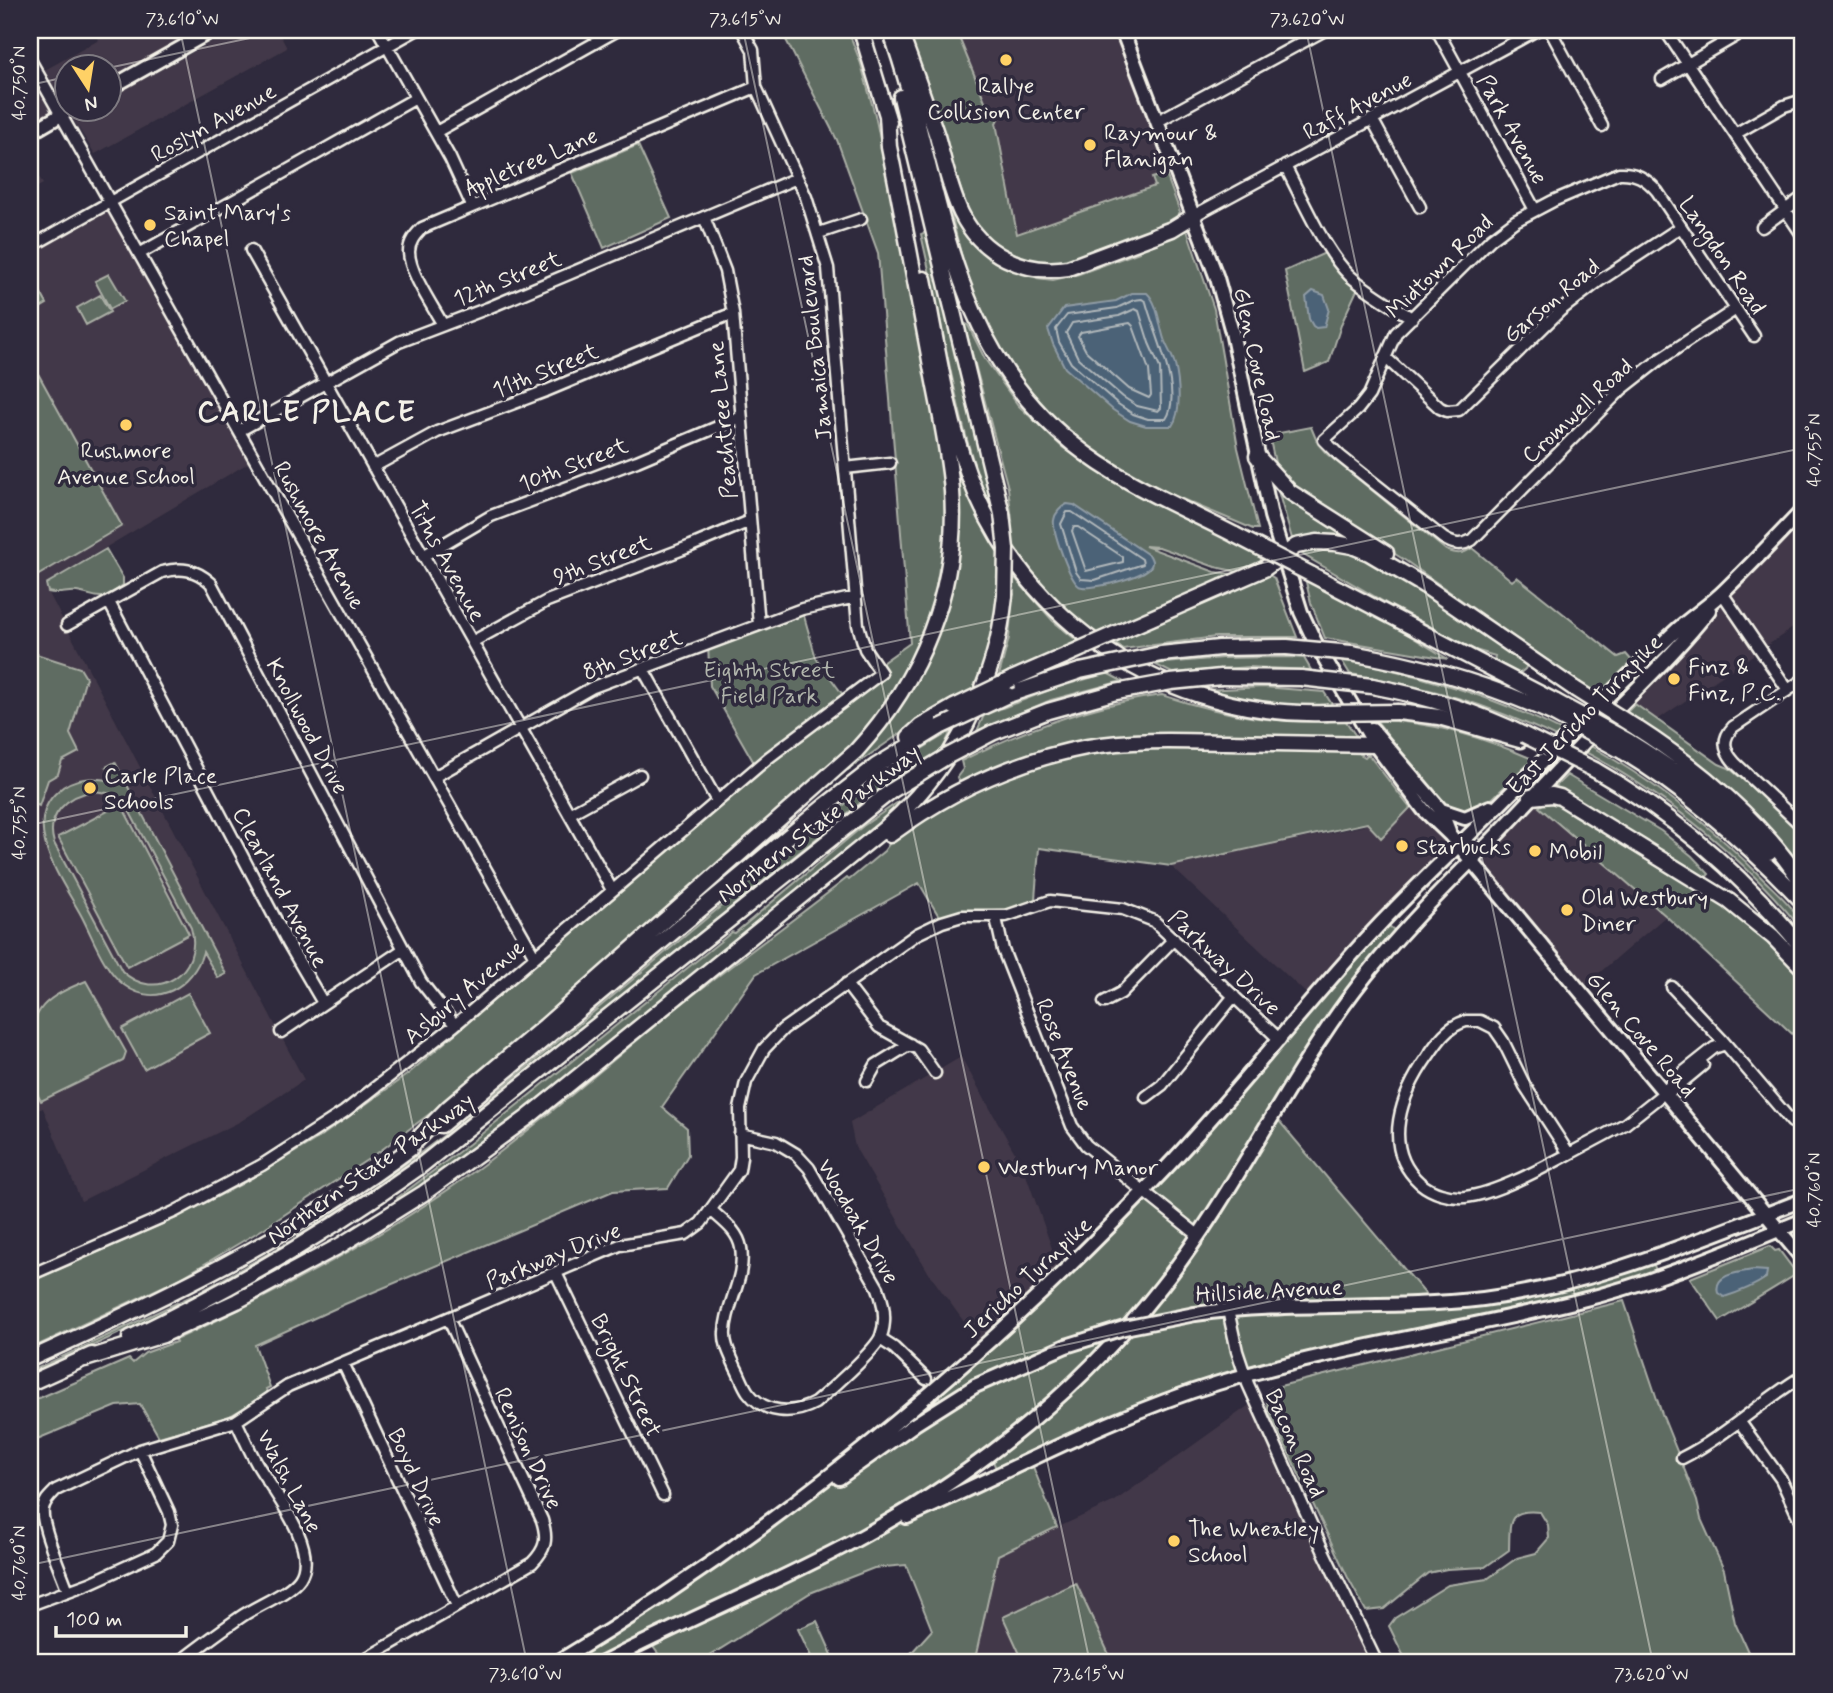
<svg xmlns="http://www.w3.org/2000/svg" width="1833" height="1693" font-family="Mynerve,sans-serif">
<style>
.built{fill:#433948}
.green{fill:#5f6c62;stroke:#aaaea5;stroke-width:2;fill-rule:evenodd}
.water{fill:#4c6277;stroke:#8f9ba4;stroke-width:2}
.lines{fill:none;stroke-linecap:round;stroke-linejoin:round}
.shore{stroke:#b1b8bb;stroke-width:2}
.minor-casing{stroke:#f4f1e8;stroke-width:15}
.major-casing{stroke:#f4f1e8;stroke-width:18}
.highway-casing{stroke:#f4f1e8;stroke-width:19}
.minor{stroke:#2f2a3d;stroke-width:10}
.major{stroke:#2f2a3d;stroke-width:12}
.highway{stroke:#2f2a3d;stroke-width:14}
.major-bridge-casing{stroke:#f4f1e8;stroke-width:18;stroke-linecap:butt}
.highway-bridge-casing{stroke:#f4f1e8;stroke-width:19;stroke-linecap:butt}
.major-bridge{stroke:#2f2a3d;stroke-width:12}
.highway-bridge{stroke:#2f2a3d;stroke-width:14}
.ticks{fill:none;stroke:#f4f1e8;stroke-width:2;stroke-opacity:0.45}
.poi-dot{fill:#ffd166;stroke:#2f2a3d;stroke-width:2.5}
.labels{text-anchor:middle;stroke-width:7;stroke-linejoin:round;paint-order:stroke}
.poi-label{font-size:23px;fill:#f4f1e8;stroke:#2f2a3d;text-anchor:start}
.street-label{font-size:23px;fill:#f4f1e8;stroke:#2f2a3d}
.park-label{font-size:23px;fill:#b1b5ac;stroke:#2f2a3d}
.district-label{font-size:30px;font-weight:bold;letter-spacing:2px;fill:#f4f1e8;stroke:#2f2a3d}
.neatline{fill:none;stroke:#f4f1e8;stroke-width:2.5}
.ticks-label{font-size:18px;text-anchor:middle;fill:#f4f1e8}
</style>
<rect width="100%" height="100%" fill="#2f2a3d"/>
<filter id="ink" filterUnits="userSpaceOnUse"><feTurbulence type="fractalNoise" baseFrequency=".0143" numOctaves="2"/><feDisplacementMap in="SourceGraphic" scale="14" xChannelSelector="R" yChannelSelector="G"/><feConvolveMatrix kernelMatrix="1 2 1 2 8 2 1 2 1" color-interpolation-filters="sRGB"/></filter>
<g filter="url(#ink)">
<path class="built" d="M94 30H204L109 83 108 66H66L65 107 45 70 99 40Z
M234 30H277L287 48 95 154 72 118 89 109 108 108 109 98Z
M950 30H1122L1180 178 1011 239Z
M40 94 52 114 30 127V100Z
M30 161 43 184 30 191Z
M110 202 255 459 44 584 304 1080 241 1121 81 1201 43 1108 30 1113V247Z
M1803 510V621L1657 720 1623 702 1722 593Z
M1531 797 1580 843 1666 916 1578 991 1471 860Z
M1417 802 1459 845 1313 1000 1171 866 1363 826 1368 823 1397 821Z
M961 1057 1024 1169 1061 1274 983 1348 930 1275 855 1147 850 1123Z
M1255 1401 1377 1663H970L975 1659 998 1555 1115 1501Z"/>
<path class="green" d="M781 30H848L861 64 875 115 903 247 938 443 947 495 943 569 939 568 934 602 917 653 898 690 863 735 711 873 452 1097 376 1154 263 1229 181 1278 30 1349V1282L174 1219 240 1185 320 1137 408 1074 770 764 879 680 885 672 882 663 910 643 878 253 837 140Z
M908 30H956L989 111 994 110 998 119 996 123 1017 234 1155 186 1152 178 1166 174 1180 212 1176 217 1177 219 1175 222C1117 245 1048 288 991 242 983 235 976 225 970 217Z
M638 145 671 218 604 248 572 173Z
M943 179 961 223 1037 278 1053 280 1079 274 1139 252 1138 248 1187 230 1214 309 1238 448 1258 529H1253C1200 506 1142 485 1095 452 1039 413 994 352 971 288 959 253 952 215 943 179Z
M926 232 995 508 1012 520 1008 488 964 323 968 325 985 359 1018 405 1062 447 1110 480 1261 556V566L1243 573 1215 567 1159 547 1145 546 1215 572 1233 574 1232 578 1221 583 1219 579 1208 588 1095 636C1067 611 1039 586 1018 555 976 494 962 425 947 354 939 314 930 274 921 234Z
M1325 253 1345 280 1357 290 1342 322 1329 362 1305 372 1285 271Z
M30 274 47 304 30 314Z
M109 274 125 301 110 309 95 281Z
M100 295 110 312 86 325 77 308Z
M30 359 122 526 30 580Z
M1311 427 1318 444 1327 454 1446 550C1457 554 1462 555 1472 548L1512 581 1517 577 1618 657 1626 654 1633 662 1599 697 1406 561 1287 485 1277 472 1269 435Z
M958 475 1000 555 998 609 977 688 921 719 848 770 846 768C904 712 944 647 956 566 960 538 958 508 956 480Z
M1278 491 1282 497 1285 495 1353 539 1293 542Z
M1321 548 1354 553 1383 568 1528 663 1525 669 1519 674 1494 661 1495 656 1475 650 1391 606 1302 554 1301 551Z
M106 549 123 578V585C100 604 100 596 77 592 67 591 58 595 48 592L46 584Z
M1266 573 1274 578 1297 637H1216L1123 649 1111 641 1169 619V616Z
M1014 577 1053 621 1080 643 998 679 1009 638Z
M1305 578 1394 626 1448 659 1325 638 1311 603Z
M802 609 816 658 846 699 757 768 710 686 708 645Z
M30 652 80 668 86 678 70 734 79 752 62 761 58 774 48 780 39 806 30 802Z
M1287 657 1304 658 1311 670 1249 667 1172 673 1154 664 1222 658Z
M1342 661C1373 664 1406 673 1436 682 1560 717 1672 785 1762 878 1774 890 1803 914 1803 931 1721 828 1604 749 1479 705 1437 690 1394 681 1350 674Z
M1107 673 1122 681 1051 700 977 731 984 715 1055 688Z
M1264 687 1324 692 1333 706 1274 705 1202 690Z
M1162 695C1226 716 1278 725 1345 720L1358 739 1112 740 962 785 957 777 963 769 961 761C1023 730 1093 704 1162 695Z
M1635 704 1719 764 1729 768 1779 810 1803 835V871L1794 860 1626 713Z
M1376 720C1432 721 1485 738 1537 761L1519 773 1477 813 1463 811 1444 805Z
M951 731 943 749 905 771 864 800 453 1132 373 1191 294 1242 199 1296 30 1375V1372L198 1293 292 1240 372 1189 451 1130 836 811 899 763Z
M1174 747 1361 751 1360 754 1365 757 1368 754 1410 808 1381 838 1367 823 1171 866 1039 848 1035 899 1015 909 969 911 940 918 919 883 756 974 662 1107 687 1128 688 1155 668 1188 613 1191 345 1304 255 1345 270 1387 266 1389 268 1394 228 1417 159 1437 140 1404 117 1406 30 1442V1402L129 1359 133 1363 145 1353 176 1342 175 1340C281 1291 386 1236 480 1167 547 1118 610 1062 674 1010 731 965 790 923 847 878L849 880 884 851 892 840 948 804 995 782 1046 763 1110 750Z
M115 762 226 974 218 978 203 952C193 986 157 1009 124 985 104 970 93 938 82 917 64 883 19 825 58 791 74 776 93 777 113 781L106 767ZM94 791 114 794 125 803 191 928C204 972 156 1004 122 971L54 843C45 815 68 795 94 791Z
M1567 775 1661 831 1692 856 1709 874 1703 881 1553 789Z
M917 789 890 816 568 1080 400 1203 397 1198 469 1144 732 932 735 933 863 826Z
M1547 801H1556L1571 814 1737 915 1770 944 1803 981V1044L1666 916 1539 807Z
M121 804 189 934 127 967 58 837Z
M1383 921 1400 935 1274 1115 1433 1303 1482 1299 1651 1258 1659 1278 1222 1382 1030 1459 1057 1527 998 1555 975 1659 970 1663H902L932 1630 906 1565 874 1568 810 1593 698 1663H665L648 1640 603 1663H556L841 1477 929 1415 922 1400 1092 1245ZM990 1454 998 1473 869 1533Z
M86 981 126 1052 123 1061 41 1101C32 1086 30 1069 30 1052 30 1007 47 997 86 981Z
M188 993 210 1033 144 1069 122 1029Z
M1770 1246 1775 1251 1779 1250 1797 1274 1720 1321 1690 1278Z
M1624 1301 1662 1414 1697 1501 1701 1519 1724 1570 1735 1623 1753 1663H1407L1389 1626 1395 1618 1448 1585 1487 1579 1517 1558 1536 1553 1549 1538 1548 1525 1540 1512C1506 1508 1510 1524 1509 1550L1485 1567 1447 1569 1428 1573 1384 1609 1366 1611 1349 1580 1268 1409 1266 1392 1272 1388Z
M1076 1583 1113 1663H1024L1003 1617Z
M817 1621 834 1659 826 1663H814L798 1629Z"/>
<path class="water" d="M1313 291 1324 295 1329 309 1324 327 1316 328 1313 326 1309 319 1306 297Z
M1132 293H1147C1158 303 1159 324 1164 339 1167 348 1173 356 1175 365 1179 381 1182 412 1172 426H1146L1130 421 1113 410 1065 368 1053 344 1048 329 1064 308 1116 301Z
M1067 504 1074 505 1150 556C1152 560 1153 562 1151 566 1146 576 1088 592 1079 586 1070 580 1052 531 1054 520 1055 513 1061 507 1067 504Z
M1753 1270 1767 1271 1766 1278C1753 1287 1740 1292 1724 1297L1718 1293C1713 1274 1739 1272 1753 1270Z"/>
<g class="lines">
<path class="shore" d="M1134 300 1142 299 1146 302C1153 331 1184 392 1166 419H1148L1133 414 1118 404 1071 363 1059 342 1056 329 1067 315 1117 308Z
M1135 309 1139 311 1149 343 1160 368 1161 408 1158 411 1137 406 1123 397 1078 358 1066 333 1072 323 1119 316Z
M1130 323 1133 326 1149 370 1151 395 1149 398 1129 389 1086 351 1078 336 1081 332Z
M1067 512H1072L1142 559 1143 564 1095 580 1081 579 1076 572 1061 524Z
M1074 527H1078L1123 557V562L1086 571 1072 531Z"/>
<g class="minor-casing">
<path id="minor" d="M378 30 450 158 472 206
M1437 30 1535 210
M1550 30 1602 126
M1665 30 1803 236
M30 60 535 957
M1662 79 1746 30
M1372 119 1420 207
M1158 121 1325 30
M436 132 618 30
M1735 134 1784 106 1803 100
M1285 166C1302 198 1324 250 1349 275 1368 292 1391 305 1412 318
M1195 215 1537 30
M704 217 725 271 733 313 759 625
M1762 227 1803 197
M819 233 861 219
M30 247 416 30
M251 250 612 890
M139 254 416 98
M1736 309 1659 360 1622 389 1472 540C1461 546 1454 545 1443 538L1340 456 1324 440 1358 409 1369 395 1396 333 1491 239 1515 221 1553 201 1619 173C1635 172 1646 178 1657 191L1754 336
M443 325C433 307 409 272 409 252 409 242 415 235 422 228L756 87
M1385 357 1440 408 1447 411 1459 410 1561 310 1599 281 1681 227
M239 431 399 342 488 308 797 178
M373 467 437 432 546 391 733 313
M845 468 890 463
M423 556 491 516 637 461 741 417
M1722 593 1788 690
M109 602 288 943 323 1003
M67 625 162 572C181 567 196 569 211 583L421 982 455 1025
M472 642 547 601 691 546 750 521
M643 669 717 801
M1803 680 1733 727C1721 740 1724 751 1735 763L1803 827
M434 777 593 687 802 609 856 597
M569 814 640 775
M996 918 1003 950 1072 1126 1086 1145 1198 1235
M846 984 879 1027 918 1049 935 1073
M1672 987 1723 1041 1792 1122
M1104 1002 1121 993 1174 939
M1466 1021H1480L1494 1028 1503 1041 1525 1086 1569 1154C1541 1169 1495 1194 1465 1197 1449 1198 1432 1193 1420 1183 1380 1147 1402 1093 1428 1056 1438 1041 1448 1026 1466 1021Z
M281 1032 404 949
M867 1081 876 1065 910 1044
M1668 1092 1674 1089 1703 1065
M1146 1097 1162 1085 1234 996
M1569 1154 1625 1124 1664 1093 1675 1079 1714 1048 1725 1044
M712 1211C724 1222 738 1231 741 1248 746 1278 726 1303 725 1332 724 1345 731 1356 736 1368 740 1375 743 1385 748 1392 764 1414 793 1415 815 1403 828 1392 876 1350 881 1336 887 1320 884 1304 878 1288L809 1168 796 1154 776 1142 740 1134
M556 1273 663 1495
M30 1275 174 1212 262 1165 344 1112 455 1025 768 758 881 673 865 649 858 625 828 268 806 197 756 87 753 50 742 30
M1228 1310 1237 1351 1248 1384 1322 1548 1377 1663
M880 1339 894 1348 926 1379
M343 1363 457 1606
M1739 1421 1781 1479 1803 1527
M1682 1458C1726 1436 1761 1401 1803 1376
M68 1591C62 1573 40 1525 43 1509 44 1501 50 1496 56 1490L140 1450 236 1421 288 1386 620 1245 686 1234 701 1223 739 1170 741 1157 740 1109 746 1082 764 1049 783 1029 917 934 942 922 962 916H1006L1050 901 1123 909 1154 921 1280 1040
M30 1605 90 1583 156 1553 168 1541 172 1525 169 1512 140 1450
M178 1663C199 1647 220 1631 242 1616 258 1605 290 1593 300 1578 320 1548 272 1490 257 1464 249 1450 243 1435 236 1421
M358 1663 532 1563C546 1549 548 1539 542 1520L448 1318"/>
</g>
<g class="major-casing">
<path id="major" d="M1122 30 1217 278 1232 332 1271 516 1301 612 1315 642 1375 745 1424 810 1450 835 1803 1259
M108 89 213 30
M30 133 73 108
M1372 729 1441 810 1449 831
M1441 810 1465 818 1490 807
M1195 1314C1291 1301 1387 1310 1483 1299 1595 1285 1698 1240 1803 1200
M839 1478 915 1424 975 1386 1066 1346
M907 1517C1011 1471 1109 1416 1218 1383 1335 1348 1456 1331 1574 1302 1654 1283 1728 1251 1803 1220
M556 1663C784 1527 984 1361 1166 1168 1241 1089 1306 1002 1381 923 1422 880 1466 839 1508 796 1564 740 1620 682 1679 628 1694 615 1711 604 1725 590 1752 564 1777 537 1803 510
M603 1663C688 1618 779 1583 863 1536 977 1473 1080 1390 1161 1287 1242 1185 1293 1062 1377 962 1410 922 1447 885 1484 848 1524 808 1562 764 1602 724 1639 686 1677 651 1709 610"/>
</g>
<g class="highway-casing">
<path id="highway" d="M861 30 889 122
M890 30C943 177 941 339 1073 444 1121 483 1181 507 1235 535
M903 40C915 72 926 104 937 136 944 162 950 190 961 213 981 254 1024 275 1068 268L1172 229 1195 215
M901 97 1002 514
M924 279C937 344 946 413 969 476 1023 624 1170 718 1326 713
M1257 456 1290 492 1386 553
M1324 581 1556 702
M1117 633 1264 569 1296 546 1317 542 1335 543 1352 546 1369 553 1425 586 1575 689
M1351 653C1420 665 1488 684 1552 713
M1161 654 1219 648 1287 647
M1221 677 1301 678
M1012 679 1067 655
M1372 686C1425 696 1476 711 1524 735
M1008 695 1080 671
M1398 712 1439 717 1520 740
M1635 727C1696 766 1766 824 1803 885
M992 733 1048 711 1116 692
M909 737 921 726 954 707
M1628 741C1679 772 1728 809 1769 853
M1622 751C1690 792 1748 844 1803 902
M1595 770C1676 816 1745 877 1803 949
M1531 797 1552 795 1560 797 1729 901 1773 937 1803 968
M890 835C949 791 1014 761 1087 747 1133 739 1180 741 1226 742 1276 743 1325 744 1375 745
M441 1125 826 805 876 766 940 727
M405 1152 449 1107 545 1026 856 751C921 680 959 589 952 491 948 445 937 400 929 355 916 286 903 216 889 147L887 115
M130 1338C231 1289 327 1233 418 1168L891 791
M30 1359C164 1298 292 1237 411 1148
M85 1359 163 1335 237 1301 341 1245 424 1193 527 1118 883 830C952 770 996 686 1005 595
M30 1383 92 1355"/>
</g>
<use href="#minor" class="minor"/>
<use href="#major" class="major"/>
<use href="#highway" class="highway"/>
<g class="major-bridge-casing">
<path id="major-bridge" d="M1066 1346 1124 1328 1195 1314"/>
</g>
<g class="highway-bridge-casing">
<path id="highway-bridge" d="M1002 514 1006 549 1005 595
M1235 535 1324 581
M1287 647 1351 653
M1067 655 1117 633
M1080 671 1161 654
M1301 678 1372 686
M1575 689 1635 727
M1116 692 1171 682 1221 677
M1556 702 1628 741
M954 707 1012 679
M1326 713 1398 712
M1552 713 1622 751
M940 727 1008 695
M1524 735 1595 770
M891 791 946 757 992 733"/>
</g>
<use href="#major-bridge" class="major-bridge"/>
<use href="#highway-bridge" class="highway-bridge"/>
</g>
</g>
<path class="ticks" d="M180 30 527 1663M743 30 1090 1663M1306 30 1653 1663M108 68 288 30M30 85 66 77M30 825 1803 448M30 1565 1803 1188"/>
<g class="poi-dot">
<circle cx="1006" cy="60" r="7"/>
<circle cx="1090" cy="145" r="7"/>
<circle cx="150" cy="225" r="7"/>
<circle cx="126" cy="425" r="7"/>
<circle cx="1674" cy="679" r="7"/>
<circle cx="90" cy="788" r="7"/>
<circle cx="1402" cy="846" r="7"/>
<circle cx="1535" cy="851" r="7"/>
<circle cx="1567" cy="910" r="7"/>
<circle cx="984" cy="1167" r="7"/>
<circle cx="1174" cy="1541" r="7"/>
</g>
<g class="labels">
<g class="poi-label">
<text x="1006" y="93" text-anchor="middle">Rallye<tspan x="1006" dy="26">Collision Center</tspan></text>
<text x="1104" y="140">Raymour &amp;<tspan x="1104" dy="26">Flanigan</tspan></text>
<text x="164" y="220">Saint Mary's<tspan x="164" dy="26">Chapel</tspan></text>
<text x="126" y="458" text-anchor="middle">Rushmore<tspan x="126" dy="26">Avenue School</tspan></text>
<text x="1688" y="674">Finz &amp;<tspan x="1688" dy="26">Finz, P.C.</tspan></text>
<text x="104" y="783">Carle Place<tspan x="104" dy="26">Schools</tspan></text>
<text x="1416" y="854">Starbucks</text>
<text x="1549" y="859">Mobil</text>
<text x="1581" y="905">Old Westbury<tspan x="1581" dy="26">Diner</tspan></text>
<text x="998" y="1175">Westbury Manor</text>
<text x="1188" y="1536">The Wheatley<tspan x="1188" dy="26">School</tspan></text>
</g>
<g class="street-label">
<text transform="translate(1357 105) rotate(-28)" y="8">Raff Avenue</text>
<text transform="translate(213 122) rotate(-29)" y="8">Roslyn Avenue</text>
<text transform="translate(1513 129) rotate(61)" y="8">Park Avenue</text>
<text transform="translate(531 161) rotate(-23)" y="8">Appletree Lane</text>
<text transform="translate(1723 255) rotate(56)" y="8">Langdon Road</text>
<text transform="translate(1439 266) rotate(-44)" y="8">Midtown Road</text>
<text transform="translate(507 278) rotate(-22)" y="8">12th Street</text>
<text transform="translate(1551 300) rotate(-40)" y="8">Garson Road</text>
<text transform="translate(814 348) rotate(-96)" y="8">Jamaica Boulevard</text>
<text transform="translate(1258 364) rotate(78)" y="8">Glen Cove Road</text>
<text transform="translate(545 370) rotate(-22)" y="8">11th Street</text>
<text transform="translate(1577 410) rotate(-43)" y="8">Cromwell Road</text>
<text transform="translate(722 420) rotate(-95)" y="8">Peachtree Lane</text>
<text transform="translate(573 464) rotate(-21)" y="8">10th Street</text>
<text transform="translate(320 535) rotate(61)" y="8">Rushmore Avenue</text>
<text transform="translate(602 559) rotate(-21)" y="8">9th Street</text>
<text transform="translate(448 561) rotate(61)" y="8">Titus Avenue</text>
<text transform="translate(632 654) rotate(-21)" y="8">8th Street</text>
<text transform="translate(1584 714) rotate(-46)" y="8">East Jericho Turnpike</text>
<text transform="translate(308 726) rotate(62)" y="8">Knollwood Drive</text>
<text transform="translate(818 823) rotate(-37)" y="8">Northern State Parkway</text>
<text transform="translate(281 887) rotate(62)" y="8">Clearland Avenue</text>
<text transform="translate(1225 962) rotate(43)" y="8">Parkway Drive</text>
<text transform="translate(464 991) rotate(-40)" y="8">Asbury Avenue</text>
<text transform="translate(1642 1034) rotate(50)" y="8">Glen Cove Road</text>
<text transform="translate(1065 1054) rotate(68)" y="8">Rose Avenue</text>
<text transform="translate(370 1168) rotate(-35)" y="8">Northern State Parkway</text>
<text transform="translate(859 1221) rotate(60)" y="8">Woodoak Drive</text>
<text transform="translate(553 1255) rotate(-22)" y="8">Parkway Drive</text>
<text transform="translate(1027 1277) rotate(-43)" y="8">Jericho Turnpike</text>
<text transform="translate(1269 1290) rotate(-3)" y="8">Hillside Avenue</text>
<text transform="translate(627 1375) rotate(64)" y="8">Bright Street</text>
<text transform="translate(1296 1443) rotate(66)" y="8">Bacon Road</text>
<text transform="translate(529 1448) rotate(65)" y="8">Renison Drive</text>
<text transform="translate(417 1477) rotate(65)" y="8">Boyd Drive</text>
<text transform="translate(290 1481) rotate(62)" y="8">Walsh Lane</text>
</g>
<g class="park-label">
<text x="769" y="677">Eighth Street<tspan x="769" dy="26">Field Park</tspan></text>
</g>
<g class="district-label">
<text x="307" y="421">CARLE PLACE</text>
</g>
</g>
<rect width="1833" height="1693" fill="none" stroke="#2f2a3d" stroke-width="77"/>
<g transform="translate(88 88) rotate(168)"><circle r="33" fill="#2f2a3d" stroke="#7e7a81" stroke-width="2"/>
<path d="M0-5L12 26L0 18L-12 26Z" fill="#ffd166"/>
<text y="-10" font-size="19" font-weight="bold" text-anchor="middle" fill="#f4f1e8">N</text>
</g>
<path d="M56 1626v10h130v-10" fill="none" stroke="#f4f1e8" stroke-width="3.5"/>
<text x="66" y="1626" font-size="21" fill="#f4f1e8" stroke="#2f2a3d" stroke-width="5" paint-order="stroke">100 m</text>
<rect x="38" y="38" width="1756" height="1616" class="neatline"/>
<g class="ticks-label">
<text x="182" y="25">73.610°W</text>
<text x="745" y="25">73.615°W</text>
<text x="1307" y="25">73.620°W</text>
<text transform="translate(19 83) rotate(-90)" y="6">40.750°N</text>
<text transform="translate(1814 450) rotate(-90)" y="6">40.755°N</text>
<text transform="translate(19 823) rotate(-90)" y="6">40.755°N</text>
<text transform="translate(1814 1190) rotate(-90)" y="6">40.760°N</text>
<text transform="translate(19 1563) rotate(-90)" y="6">40.760°N</text>
<text x="525" y="1680">73.610°W</text>
<text x="1088" y="1680">73.615°W</text>
<text x="1651" y="1680">73.620°W</text>
</g>
</svg>
